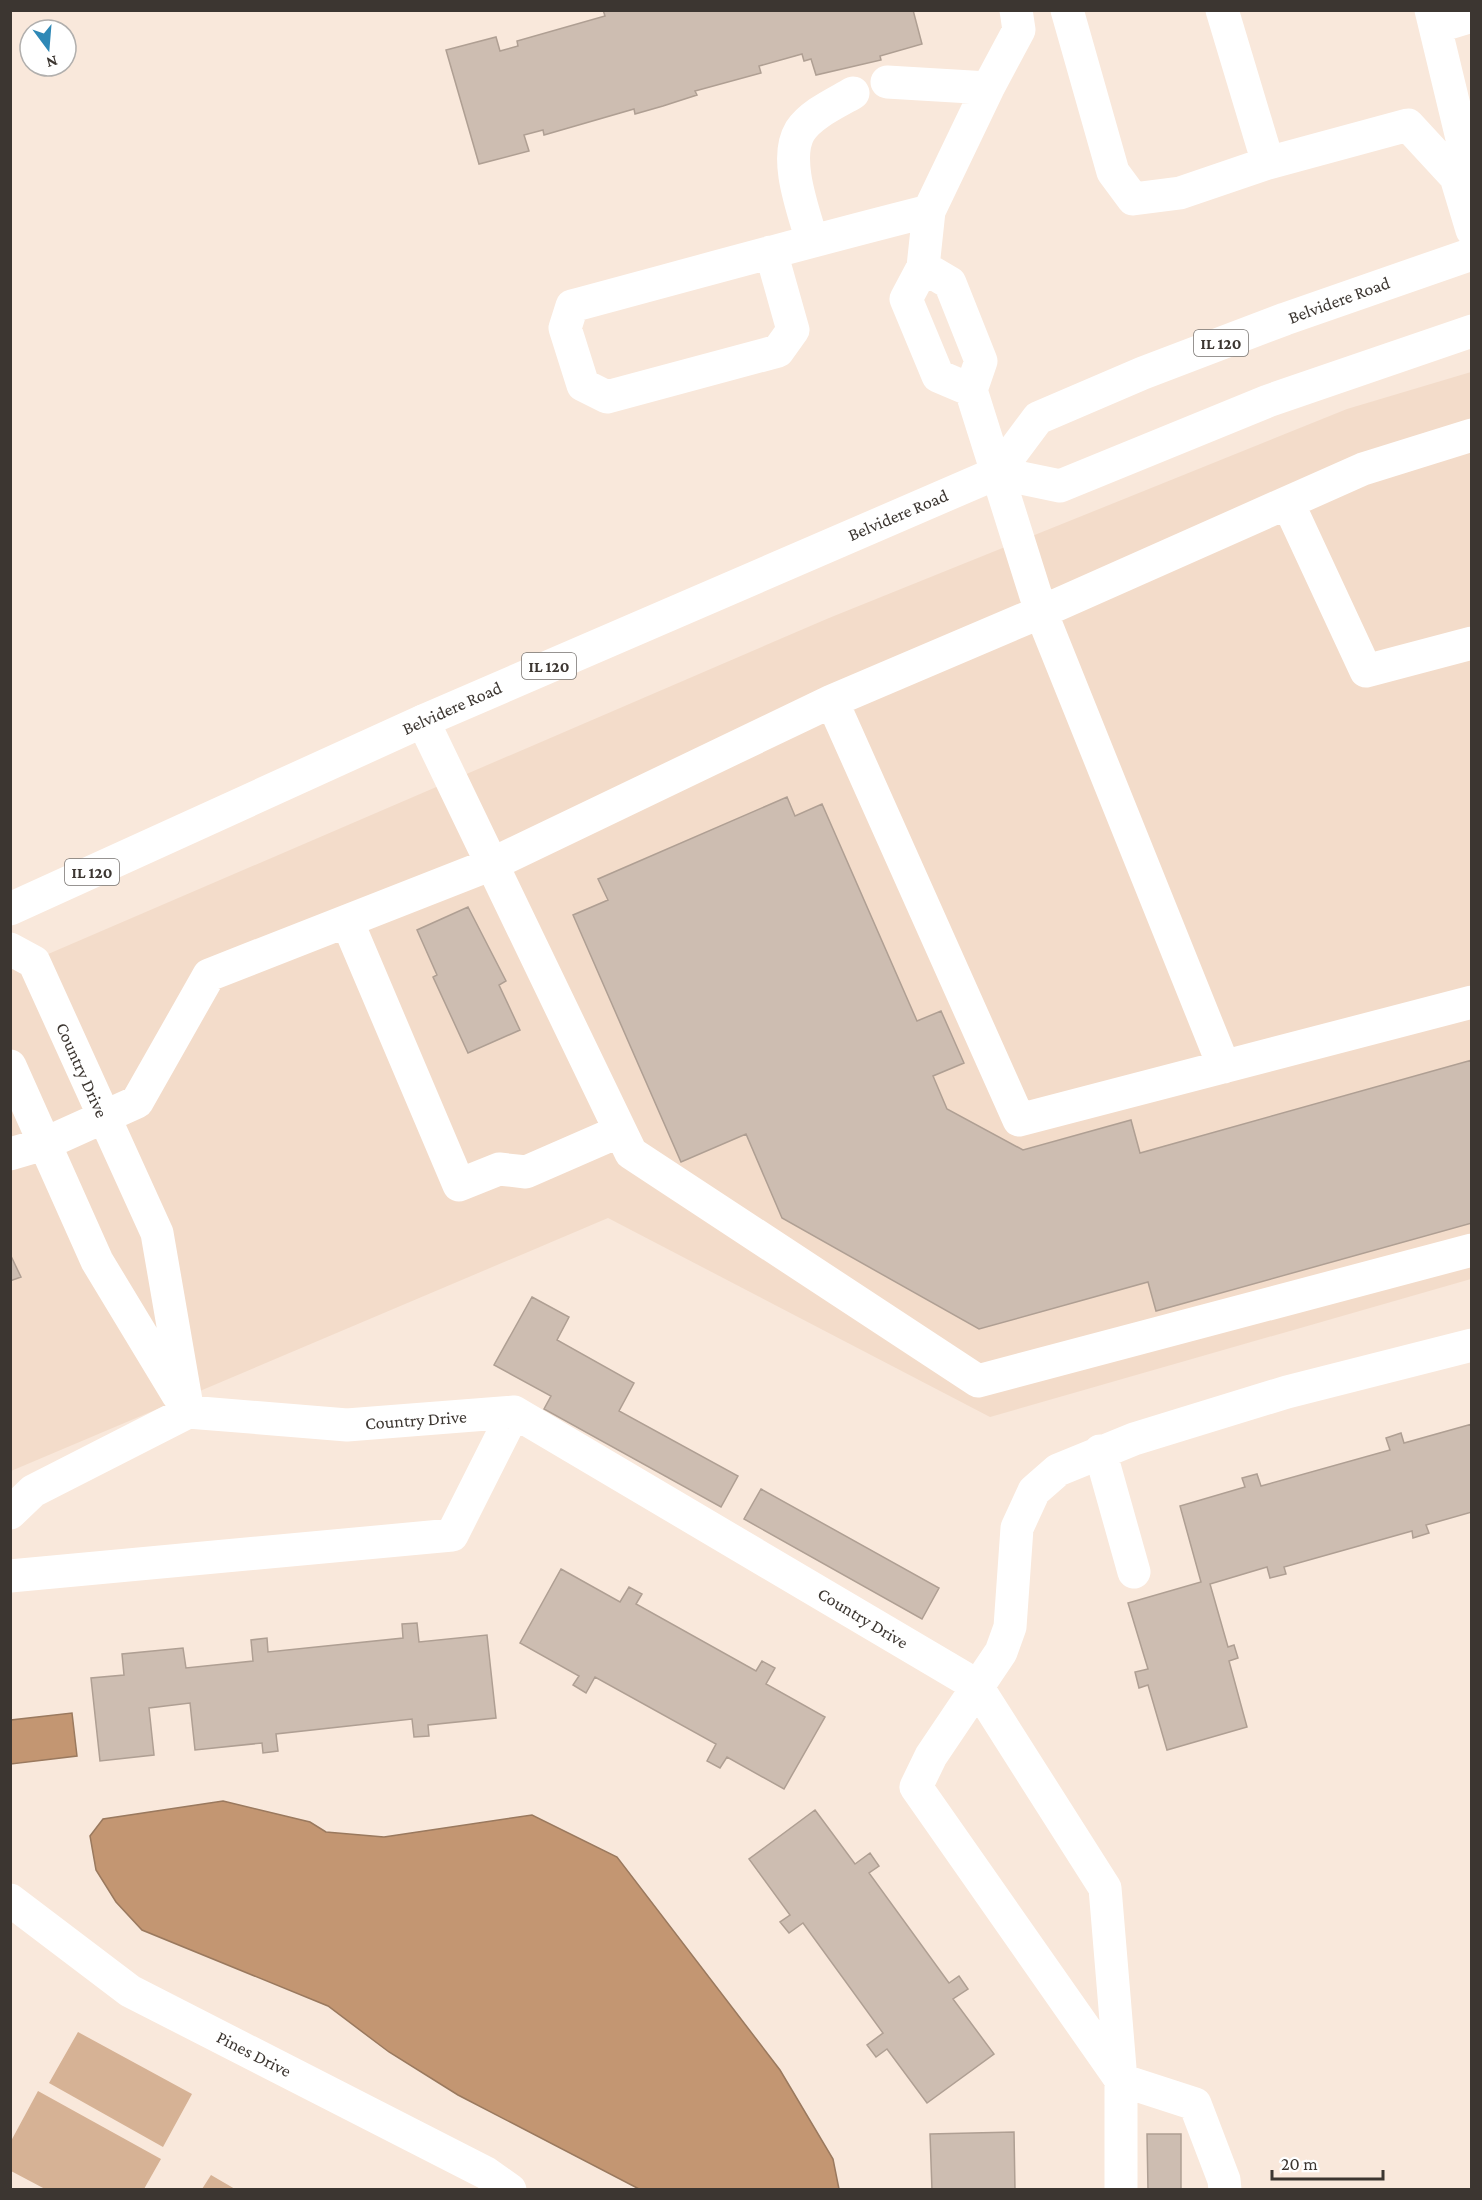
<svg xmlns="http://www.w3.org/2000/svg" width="1482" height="2200" font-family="'Crimson Pro',serif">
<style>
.built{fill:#f3dcca}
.green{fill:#d6b295}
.water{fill:#c39672;stroke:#9a795e;stroke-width:1.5}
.building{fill:#cdbdb1;stroke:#af9f93;stroke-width:1.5}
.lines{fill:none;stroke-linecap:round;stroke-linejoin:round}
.minor{stroke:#fff;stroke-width:33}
.major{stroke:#fff;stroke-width:33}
.labels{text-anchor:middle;stroke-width:5;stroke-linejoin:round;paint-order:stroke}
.shield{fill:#fff;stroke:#76726f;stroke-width:1.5}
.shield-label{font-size:16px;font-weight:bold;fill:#3c3631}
.street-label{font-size:18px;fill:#3c3631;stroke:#fff}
</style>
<rect width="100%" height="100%" fill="#f9e8db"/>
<path class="built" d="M1471 372V1279L990 1417 608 1218 11 1471V970L829 618 1347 409Z"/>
<path class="green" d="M78 2032 192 2094 163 2147 49 2083Z
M38 2091 161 2159 144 2189H45L11 2171V2141Z
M211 2175 235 2189H202Z"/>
<path class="water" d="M72 1713 77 1756 11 1764V1720Z
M223 1801 310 1822 326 1832 384 1837 532 1815 617 1857 780 2070 833 2159 839 2189H639L458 2095 389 2052 328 2006 142 1930 116 1902 96 1870 90 1836 103 1819Z"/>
<path class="building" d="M603 10H913L922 44 880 56 881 60 816 75 811 59 804 61 802 54 759 66 761 73 695 91 697 95 663 106 635 114 634 109 544 135 543 130 524 135 529 151 479 164 446 50 496 37 500 51 518 46 517 41 605 16Z
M787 797 795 816 822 804 917 1021 941 1011 964 1063 933 1076 947 1109 1023 1150 1131 1120 1140 1153 1472 1060V1223L1156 1311 1148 1282 979 1329 782 1218 746 1134 681 1162 573 915 608 900 598 879Z
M468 907 506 981 499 985 520 1030 468 1053 433 977 437 975 417 930Z
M10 1254 21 1277 10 1281Z
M532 1297 569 1317 557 1340 634 1383 619 1411 738 1476 721 1507 544 1409 551 1396 494 1365Z
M1472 1424V1512L1426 1525 1429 1533 1413 1538 1412 1531 1284 1567 1286 1574 1270 1578 1267 1567 1210 1584 1228 1647 1234 1645 1238 1658 1229 1661 1247 1727 1167 1750 1148 1685 1139 1688 1135 1672 1148 1669 1128 1603 1201 1582 1180 1506 1245 1487 1242 1478 1257 1474 1261 1486 1390 1450 1386 1438 1401 1433 1404 1443Z
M761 1489 939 1588 922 1619 744 1519Z
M561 1569 620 1602 629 1587 642 1594 636 1604 756 1671 762 1661 775 1668 766 1684 825 1717 784 1789 727 1757 720 1768 707 1761 716 1744 595 1677 586 1693 573 1685 579 1676 520 1643Z
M417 1623 419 1642 487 1635 496 1718 428 1725 429 1736 414 1737 412 1719 276 1734 278 1751 263 1753 262 1743 195 1750 190 1703 149 1708 154 1755 100 1761 91 1678 124 1675 122 1654 183 1648 186 1668 253 1661 251 1640 267 1638 268 1652 403 1638 402 1624Z
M815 1810 855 1864 870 1853 879 1866 869 1873 949 1983 959 1976 968 1989 953 1999 994 2054 927 2103 887 2049 876 2057 867 2045 883 2033 803 1923 789 1933 780 1922 790 1915 749 1859Z
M1014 2132 1015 2190H932L930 2134Z
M1147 2134H1181V2190H1148Z"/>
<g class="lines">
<path class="minor" d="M1067 10 1113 172 1133 199 1180 193 1268 163
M1222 10 1268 163 1408 125 1456 177 1472 230
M1431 10 1465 151 1456 177
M1436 27 1472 16
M887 82 988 88
M929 211 988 88 1019 30 1016 10
M812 241C804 212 783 159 800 131 811 114 836 103 853 93
M771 252 793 330 778 351 607 397 583 385 565 328 572 306C691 274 810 241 929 211L923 267 906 299 938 376 971 390
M923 267 950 283 981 361 971 390 1041 612 832 701 1019 1120 1472 1002
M1288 503 1366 671 1472 643
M423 721 631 1153 978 1381 1472 1250
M347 921 459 1185 499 1169 526 1172 620 1131
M10 949 34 962 157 1233 188 1412
M10 1066 97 1261 178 1395
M1224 1067 1041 612 1363 469 1472 435
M10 1154 44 1144 137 1102 209 975 492 864 832 701
M1100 1451 1134 1572
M10 1513 33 1491 188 1412 347 1425 514 1412 976 1685 1105 1888 1121 2080 1195 2104 1224 2180 1225 2190
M10 1576 452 1535 514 1412
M10 1900 130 1991 486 2173 510 2190
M1121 2190V2080L916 1787 931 1756 1001 1652 1010 1627 1017 1528 1034 1491 1058 1470 1134 1439 1287 1392 1472 1345"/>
<path class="major" d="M997 473 1060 486 1268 401 1472 331
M10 909 423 721 997 473 1038 418 1143 373 1285 319 1472 254"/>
</g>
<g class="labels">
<g class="shield">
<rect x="1194" y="330" width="54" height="26" rx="4.5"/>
<rect x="522" y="653" width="54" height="26" rx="4.5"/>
<rect x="65" y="859" width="54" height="26" rx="4.5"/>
</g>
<g class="shield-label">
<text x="1221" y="349">IL 120</text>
<text x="549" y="672">IL 120</text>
<text x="92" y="878">IL 120</text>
</g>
<g class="street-label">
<text transform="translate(1339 300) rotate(-20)" y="6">Belvidere Road</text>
<text transform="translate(898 515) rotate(-23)" y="6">Belvidere Road</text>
<text transform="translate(452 708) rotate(-24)" y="6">Belvidere Road</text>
<text transform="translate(82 1070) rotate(66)" y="6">Country Drive</text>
<text transform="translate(416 1420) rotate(-4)" y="6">Country Drive</text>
<text transform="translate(863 1618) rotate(31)" y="6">Country Drive</text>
<text transform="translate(254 2054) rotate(27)" y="6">Pines Drive</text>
</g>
</g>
<rect width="1482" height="2200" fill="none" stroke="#3c3631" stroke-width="24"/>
<g transform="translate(48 48) rotate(164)"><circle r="28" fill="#ffffff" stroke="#b1afad" stroke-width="1.5"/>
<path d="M0-4.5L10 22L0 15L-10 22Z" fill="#2e88b6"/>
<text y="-9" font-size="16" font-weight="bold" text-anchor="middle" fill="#3c3631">N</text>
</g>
<path d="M1272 2170v9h111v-9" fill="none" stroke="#3c3631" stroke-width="3"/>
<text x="1281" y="2170" font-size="18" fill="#3c3631" stroke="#ffffff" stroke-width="4.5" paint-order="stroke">20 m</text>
</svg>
